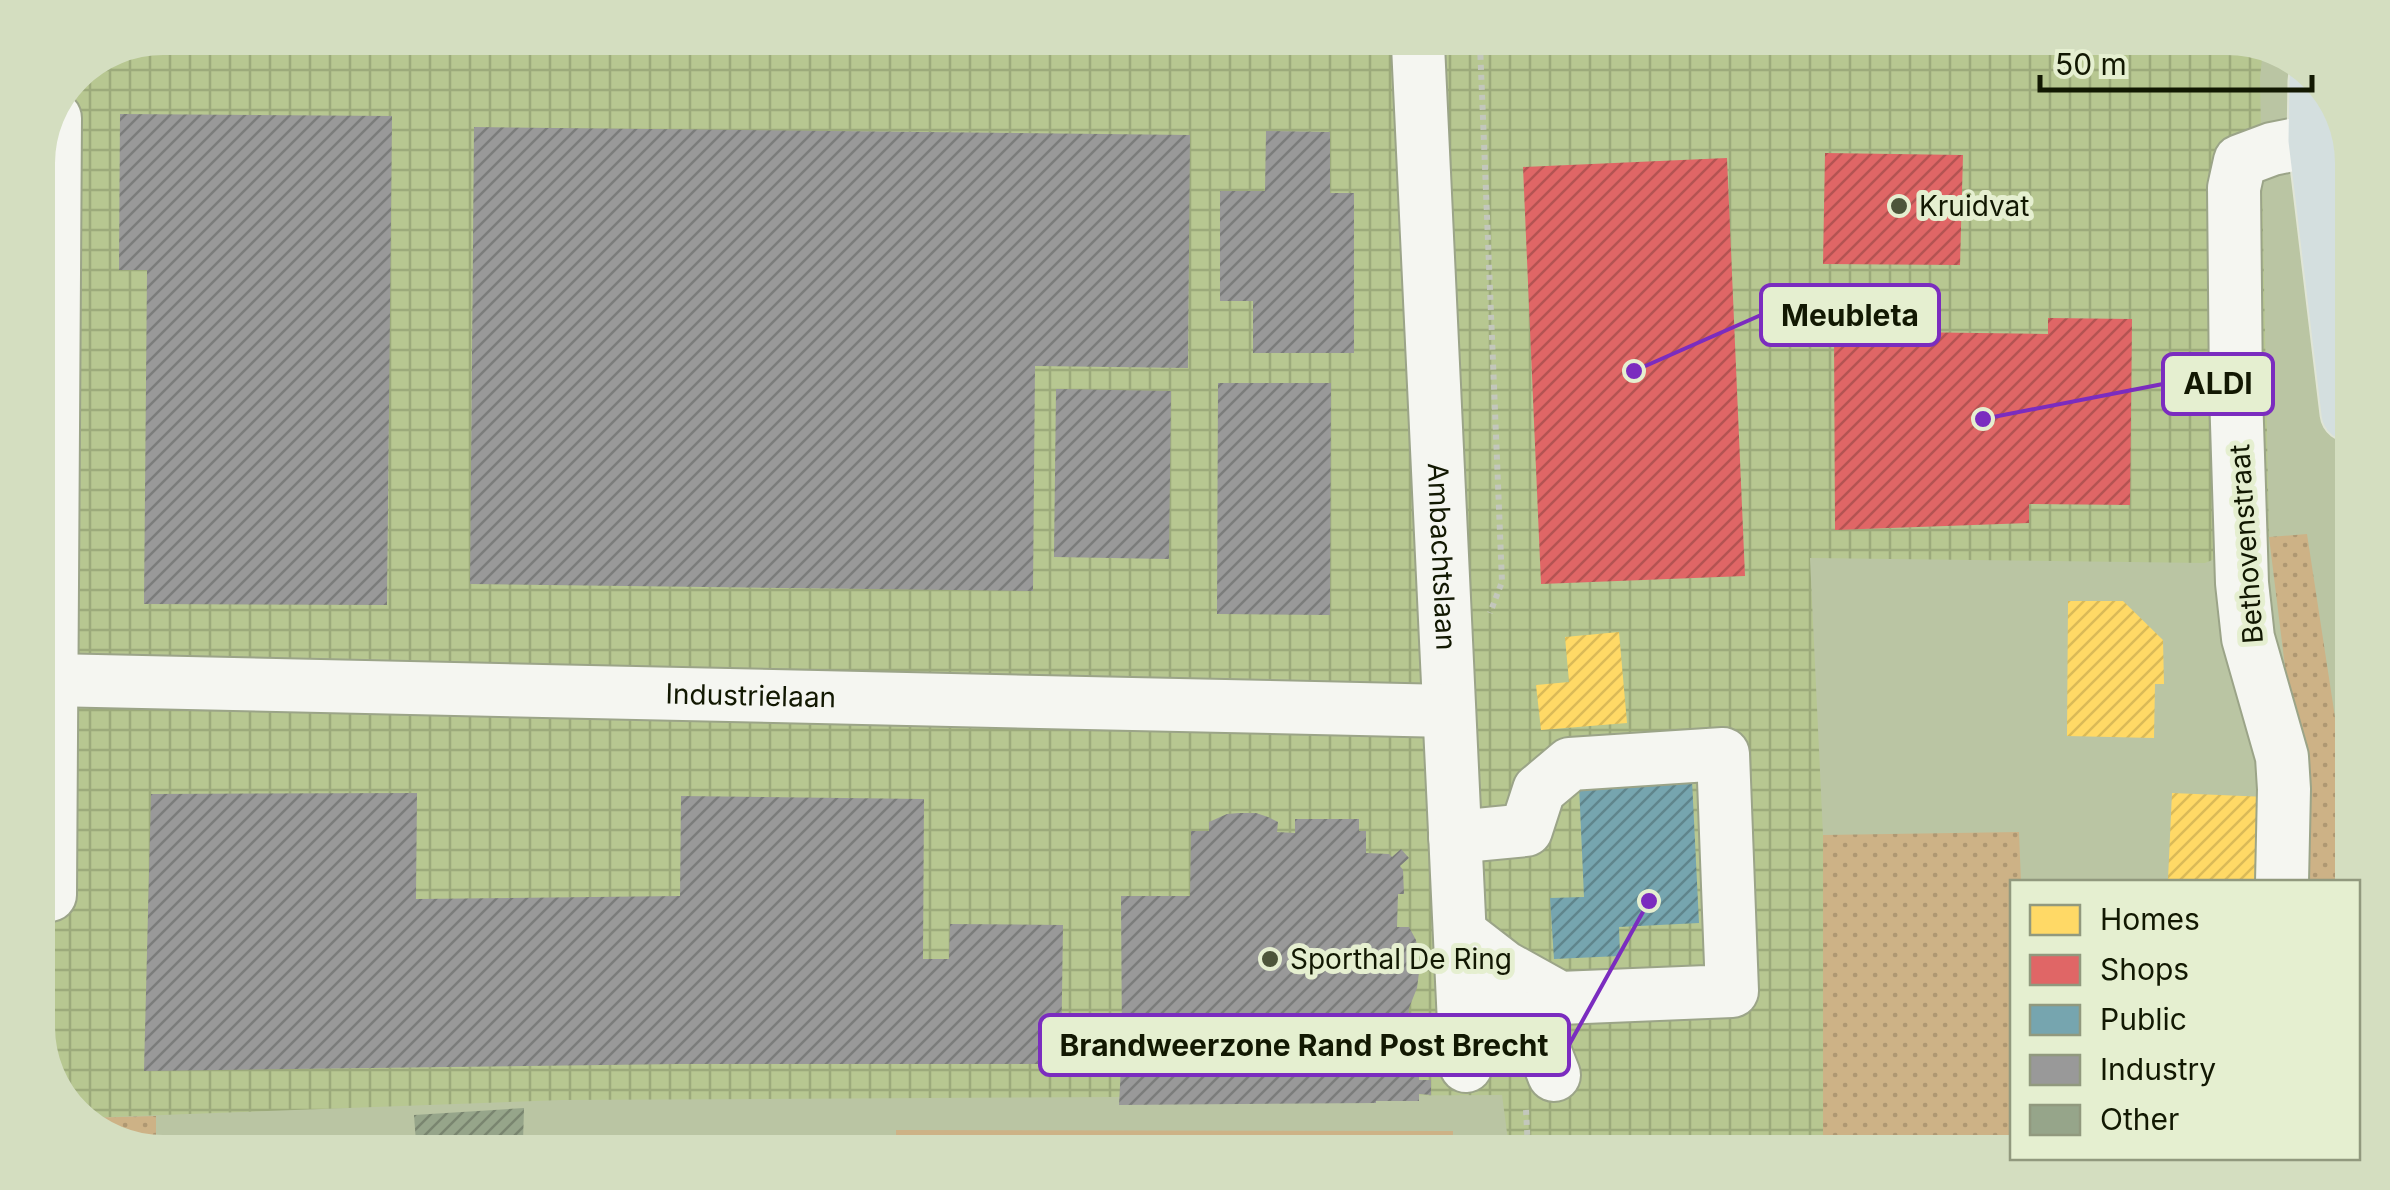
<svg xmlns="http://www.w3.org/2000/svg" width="2390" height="1190" font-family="Inter,sans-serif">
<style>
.industrial{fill:url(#industrial-grid)}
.grass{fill:url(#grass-dots)}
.pitch{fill:#cdb286}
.homes{fill:url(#homes-hatch)}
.shops{fill:url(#shops-hatch)}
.public{fill:url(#public-hatch)}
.industry{fill:url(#industry-hatch)}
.building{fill:url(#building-hatch)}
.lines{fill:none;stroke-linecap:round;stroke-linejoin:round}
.minor-casing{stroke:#9ba488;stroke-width:56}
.major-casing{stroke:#e0e5d6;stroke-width:59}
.path{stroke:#c3c7bc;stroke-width:6;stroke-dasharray:5 5;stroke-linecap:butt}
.minor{stroke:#f5f6f1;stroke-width:52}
.major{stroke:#d4dfdf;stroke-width:55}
.poi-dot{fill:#4d553a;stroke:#e5efd0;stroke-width:4}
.labels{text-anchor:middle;stroke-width:10;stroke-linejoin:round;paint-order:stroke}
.poi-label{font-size:28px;fill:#121802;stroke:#e5efd0;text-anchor:start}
.street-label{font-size:28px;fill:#121802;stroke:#e5efd0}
.leader{fill:none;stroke:#7b2cbf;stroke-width:4}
.callout-dot{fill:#7b2cbf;stroke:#e5efd0;stroke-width:4}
.callout{fill:#e5efd0;stroke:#7b2cbf;stroke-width:4}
.callout-label{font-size:30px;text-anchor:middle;font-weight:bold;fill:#121802}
</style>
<defs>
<pattern id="industrial-grid" width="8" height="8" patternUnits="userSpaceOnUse" patternTransform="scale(2.5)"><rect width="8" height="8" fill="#b7c791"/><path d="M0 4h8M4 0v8" fill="none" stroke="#9caa7b"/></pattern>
<pattern id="grass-dots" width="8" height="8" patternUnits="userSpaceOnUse" patternTransform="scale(2.5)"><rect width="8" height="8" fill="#cdb286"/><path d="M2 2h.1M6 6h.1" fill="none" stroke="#af9872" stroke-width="1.8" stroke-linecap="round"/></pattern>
<pattern id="homes-hatch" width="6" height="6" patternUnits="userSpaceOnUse" patternTransform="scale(2.5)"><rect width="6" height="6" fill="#ffd966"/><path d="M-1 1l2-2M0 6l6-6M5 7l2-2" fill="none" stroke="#daba57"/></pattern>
<pattern id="shops-hatch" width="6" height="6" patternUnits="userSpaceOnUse" patternTransform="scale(2.5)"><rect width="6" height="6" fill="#e06666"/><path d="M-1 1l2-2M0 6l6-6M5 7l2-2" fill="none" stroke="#b45352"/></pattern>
<pattern id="public-hatch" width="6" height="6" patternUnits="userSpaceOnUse" patternTransform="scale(2.5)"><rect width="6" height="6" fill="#76a5af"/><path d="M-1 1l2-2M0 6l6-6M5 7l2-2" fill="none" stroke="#5f858c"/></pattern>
<pattern id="industry-hatch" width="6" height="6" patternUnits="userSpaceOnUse" patternTransform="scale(2.5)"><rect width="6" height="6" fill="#999"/><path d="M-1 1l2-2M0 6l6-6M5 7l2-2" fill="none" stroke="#7b7c7b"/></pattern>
<pattern id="building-hatch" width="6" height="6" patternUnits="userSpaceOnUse" patternTransform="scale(2.5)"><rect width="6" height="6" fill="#96a58a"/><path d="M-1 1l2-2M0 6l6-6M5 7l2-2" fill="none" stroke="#79856f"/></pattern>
</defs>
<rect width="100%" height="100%" fill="#bac5a3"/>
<path class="industrial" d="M163 38 2263 50 2260 78 2269 537 2205 563 1810 558 1823 835V1150L1509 1148 1502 1095 562 1100 83 1118 59 1097 38 1036V155L75 74Z"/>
<path class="grass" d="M2307 534 2344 776 2342 882H2305L2303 813 2269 537Z
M2019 832 2021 882H2012V1151L1823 1150V835Z
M156 1116V1140H108L83 1118Z"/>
<path class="pitch" d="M896 1130 1453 1131V1148L896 1145Z"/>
<path class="homes" d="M2068 601H2123L2163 640 2164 684H2155L2154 738 2067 736Z
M1619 632 1627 723 1541 730 1536 685 1569 682 1565 637Z
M2172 793 2267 797 2263 882 2168 879Z"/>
<path class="shops" d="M1825 153 1963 155 1960 265 1823 264Z
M1727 158 1745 576 1541 584 1523 167Z
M2048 318 2132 319 2130 505 2029 504V523L1835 530 1834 331 2048 334Z"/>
<path class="public" d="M1692 780 1699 923 1619 927 1620 956 1554 959 1550 898 1584 897 1579 785Z"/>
<path class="industry" d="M120 114 392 116 387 605 144 604 147 270H119Z
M474 127 1190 135 1188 368 1035 366 1033 591 470 584Z
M1266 131 1330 132V193H1354V353H1253V301H1220V191H1265Z
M1218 383H1331L1330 615 1217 614Z
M1056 389 1171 391 1169 559 1054 557Z
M417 793 416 899 680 896 681 796 924 799 923 959H949L950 924 1063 925 1061 1064H679L144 1071 151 794Z
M1239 813H1256L1268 817 1278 822 1277 832 1295 833V819H1359V831H1366V853L1389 854 1392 857 1401 849 1409 858 1400 866 1403 870 1404 894H1398L1397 927H1409L1416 940 1420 965 1417 988 1409 1008 1408 1026H1397V1061H1419V1080H1431V1095L1419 1094V1101H1376V1103L1119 1105 1122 1047 1121 896H1190L1191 831H1209V822L1227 814Z"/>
<path class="building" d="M524 1108 523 1142H416L414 1115Z"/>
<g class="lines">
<g class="minor-casing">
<g id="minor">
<path id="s1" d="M1418 45 1466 1066"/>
<path id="s2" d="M51 680 1449 711"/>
<path d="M1455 837 1526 830 1539 790 1570 764 1723 754 1732 991 1560 998 1504 967 1460 933"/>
<path d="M2282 882 2284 789 2282 757 2248 638 2242 583 2236 392 2234 188 2240 161 2272 149 2316 140"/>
<path d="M50 895 55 118"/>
<path d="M1463 986 1521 1019 1543 1047 1554 1075"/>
</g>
</g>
<g class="major-casing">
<path id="major" d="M2317 81 2316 140 2349 413"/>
</g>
<path class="path" d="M1480 45 1502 582 1490 613
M1526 1110 1528 1148"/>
<use href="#minor" class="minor"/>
<use href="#major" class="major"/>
</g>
<g class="poi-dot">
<circle cx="1899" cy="206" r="10"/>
<circle cx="1270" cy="959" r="10"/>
</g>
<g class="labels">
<g class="poi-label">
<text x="1919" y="216">Kruidvat</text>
<text x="1290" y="969">Sporthal De Ring</text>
</g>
<g class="street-label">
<text transform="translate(2246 544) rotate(-94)" y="10">Bethovenstraat</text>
<text dy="10" stroke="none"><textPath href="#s1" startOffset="512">Ambachtslaan</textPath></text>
<text dy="10" stroke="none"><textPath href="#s2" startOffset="700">Industrielaan</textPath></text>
</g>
</g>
<path d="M0 0H2390V1190H0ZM163 55H2227A108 108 0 0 1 2335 163V1027A108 108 0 0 1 2227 1135H163A108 108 0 0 1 55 1027V163A108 108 0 0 1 163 55Z" fill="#d4dec0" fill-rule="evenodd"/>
<path class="leader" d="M1634 371L1761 315M1983 419L2163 384M1649 901L1569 1045"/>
<g class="callout-dot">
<circle cx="1634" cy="371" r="10"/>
<circle cx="1983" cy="419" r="10"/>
<circle cx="1649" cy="901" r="10"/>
</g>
<g class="callout">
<rect x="1761" y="285" width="178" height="60" rx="10"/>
<rect x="2163" y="354" width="110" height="60" rx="10"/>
<rect x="1040" y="1015" width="529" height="60" rx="10"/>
</g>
<g class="callout-label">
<text x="1850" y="326">Meubleta</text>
<text x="2218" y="394">ALDI</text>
<text x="1304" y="1056">Brandweerzone Rand Post Brecht</text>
</g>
<rect x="2010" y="880" width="350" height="280" fill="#e5efd0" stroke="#91997e" stroke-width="2.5"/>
<rect x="2030" y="905" width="50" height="30" fill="#ffd966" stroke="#91997e" stroke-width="2.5"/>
<text x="2100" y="930" font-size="30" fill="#121802">Homes</text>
<rect x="2030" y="955" width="50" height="30" fill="#e06666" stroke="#91997e" stroke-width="2.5"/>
<text x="2100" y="980" font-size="30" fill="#121802">Shops</text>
<rect x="2030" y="1005" width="50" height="30" fill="#76a5af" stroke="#91997e" stroke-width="2.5"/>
<text x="2100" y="1030" font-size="30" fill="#121802">Public</text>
<rect x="2030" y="1055" width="50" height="30" fill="#999999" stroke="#91997e" stroke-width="2.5"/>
<text x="2100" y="1080" font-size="30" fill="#121802">Industry</text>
<rect x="2030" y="1105" width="50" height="30" fill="#96a58a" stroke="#91997e" stroke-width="2.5"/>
<text x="2100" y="1130" font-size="30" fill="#121802">Other</text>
<path d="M2040 75v15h272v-15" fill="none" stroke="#121802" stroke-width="5"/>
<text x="2055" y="75" font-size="30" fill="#121802" stroke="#e5efd0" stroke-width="8" paint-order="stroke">50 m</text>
</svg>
